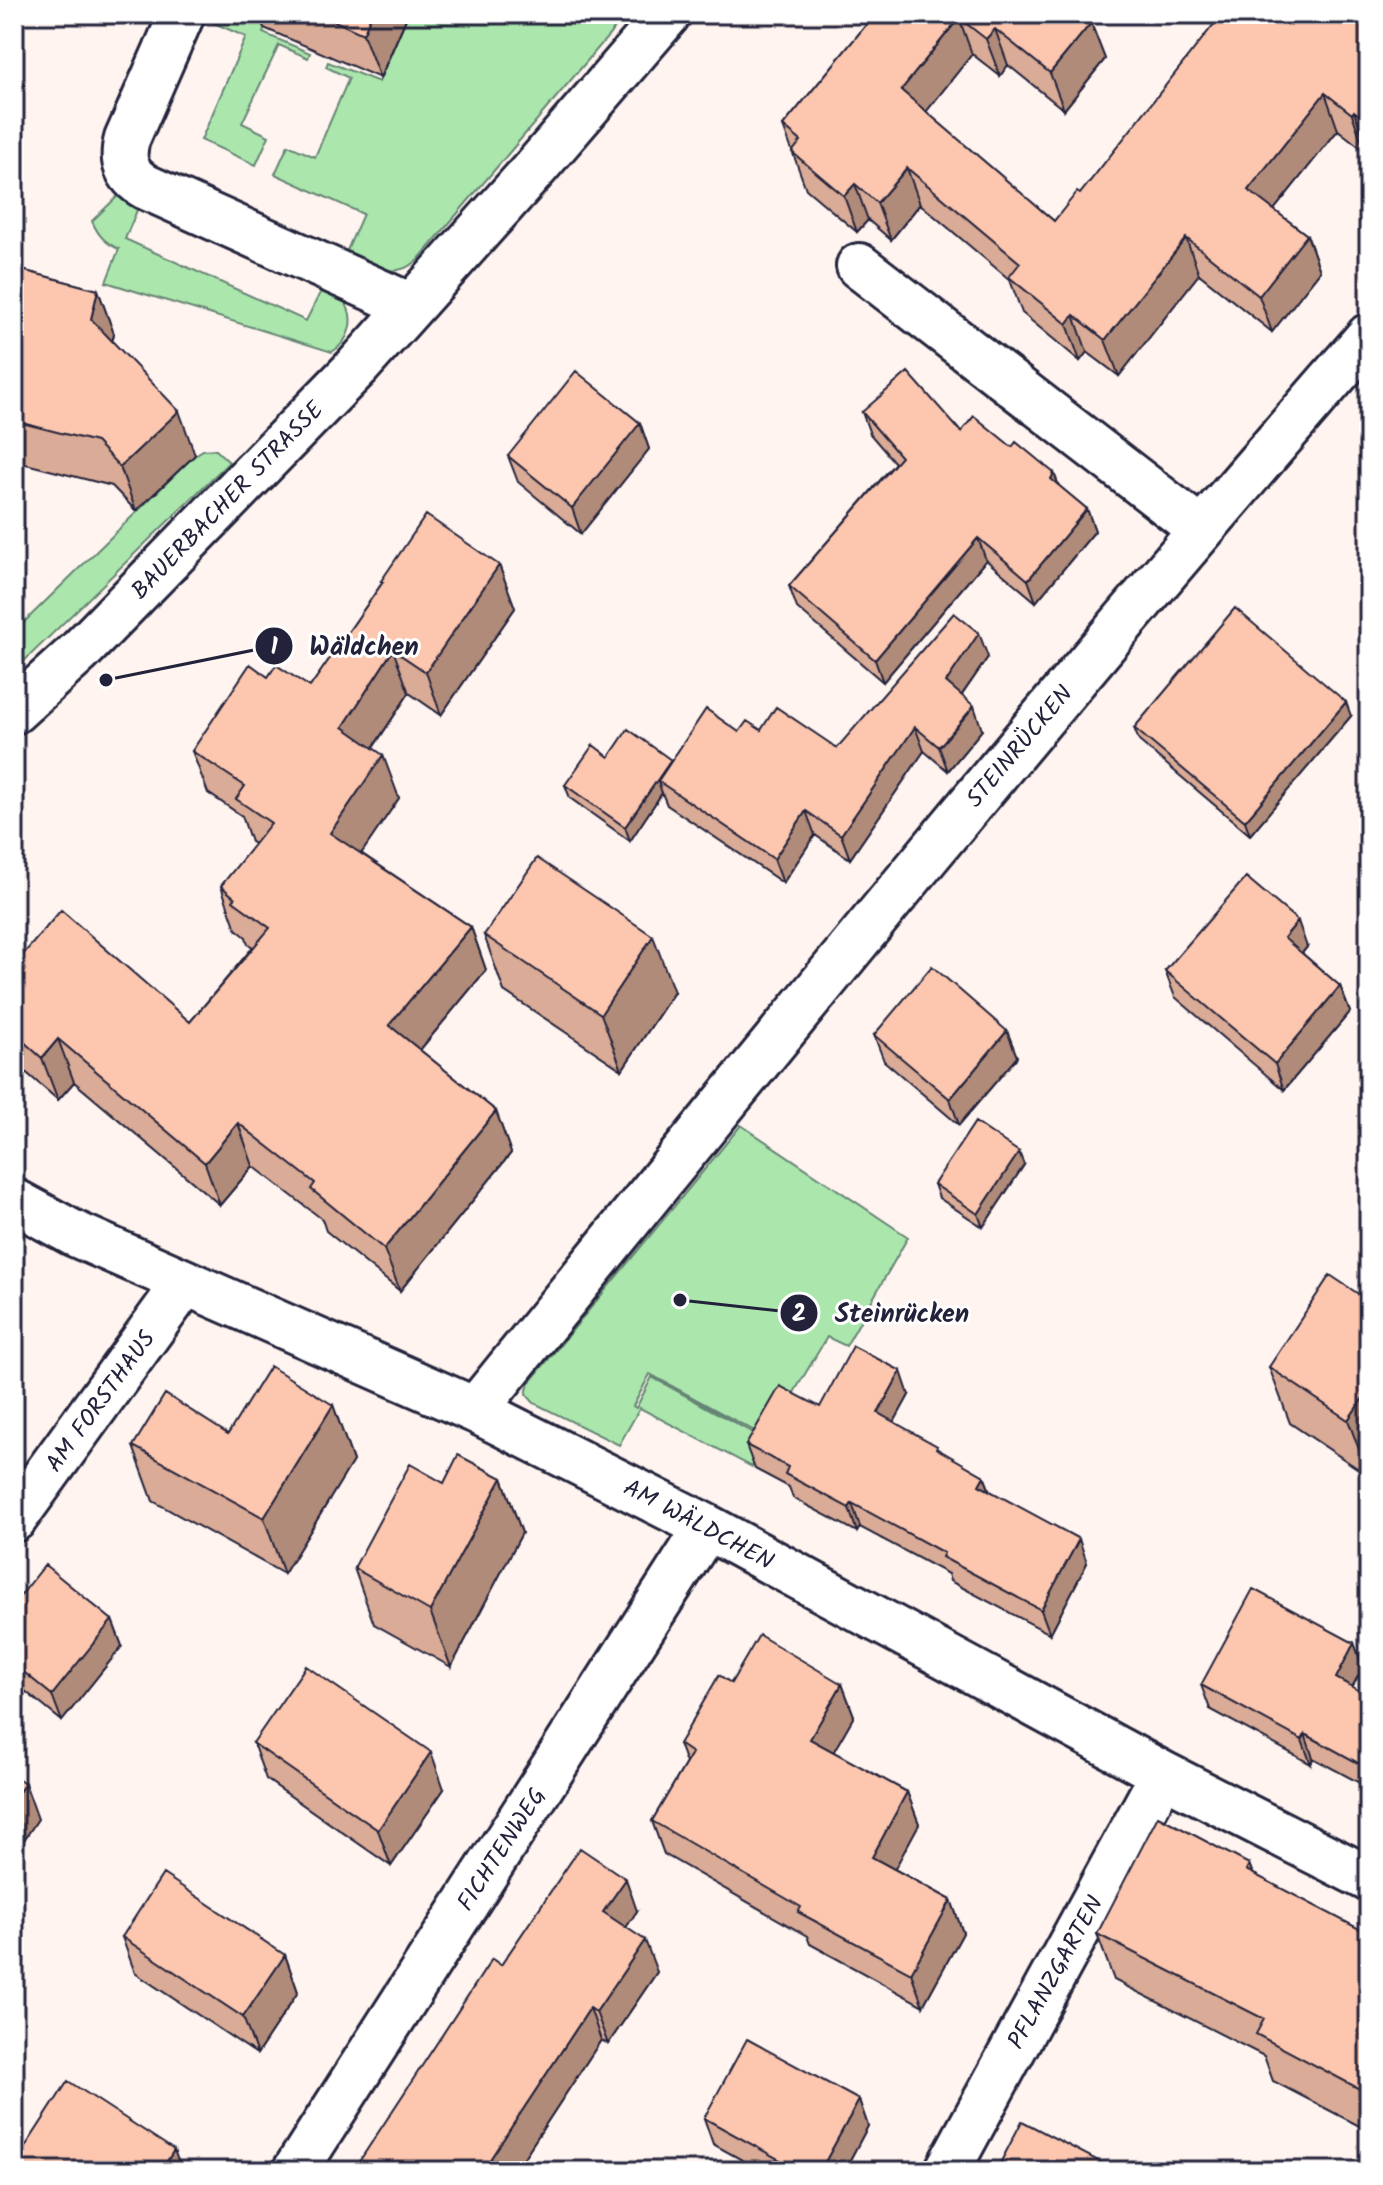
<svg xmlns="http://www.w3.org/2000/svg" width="1383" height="2185" font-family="Kalam,sans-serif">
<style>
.green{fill:#abe7ad;stroke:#668474;stroke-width:2}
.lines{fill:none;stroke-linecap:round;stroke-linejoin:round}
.street-casing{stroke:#22223b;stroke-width:50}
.secondary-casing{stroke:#22223b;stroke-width:50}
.street{stroke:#fff;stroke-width:44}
.secondary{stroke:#fff;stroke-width:44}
.wall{fill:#daab96;stroke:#22223b;stroke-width:2}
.shaded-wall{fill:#b18b7a;stroke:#22223b;stroke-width:2}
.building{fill:#fdc7af;stroke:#22223b;stroke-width:2}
.labels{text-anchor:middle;stroke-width:6;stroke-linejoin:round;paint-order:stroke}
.street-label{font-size:24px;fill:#22223b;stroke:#fff}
.leader{fill:none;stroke:#22223b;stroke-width:3}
.callout-dot{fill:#22223b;stroke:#fff;stroke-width:3}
.mark-label{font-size:24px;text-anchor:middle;font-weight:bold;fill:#fff}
.callout-label{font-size:26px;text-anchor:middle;font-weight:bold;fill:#22223b;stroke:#fff;stroke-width:6;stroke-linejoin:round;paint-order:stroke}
</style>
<rect width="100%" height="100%" fill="#fff4ef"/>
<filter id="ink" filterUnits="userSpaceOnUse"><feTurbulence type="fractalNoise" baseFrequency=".0125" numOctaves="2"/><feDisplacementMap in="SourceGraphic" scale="16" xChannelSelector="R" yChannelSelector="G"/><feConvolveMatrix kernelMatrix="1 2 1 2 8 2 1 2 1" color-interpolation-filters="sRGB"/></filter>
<g filter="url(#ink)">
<path class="green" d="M208 14H270L263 33 310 53 308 58 279 45 242 123 269 136 256 165 201 140 246 37 205 19Z
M408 14H627L418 260C394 281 370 266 345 255L363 214 275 174 288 145 315 157 349 78 326 67 328 62 379 82Z
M121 193 140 203 125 239 306 321 323 287C330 291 339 295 344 301 357 319 349 342 332 352L106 282 119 249C105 243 98 235 92 221Z
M215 449 229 462 14 671V632L195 455 203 450Z
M741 1125 908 1237 846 1346 827 1337 767 1438 650 1374 633 1406 636 1408 652 1377 766 1440 752 1467 640 1408 619 1445 534 1403 526 1394 529 1383Z"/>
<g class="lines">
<g class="street-casing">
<path id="street" d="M182 14 127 139C121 160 126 176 146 187L411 306
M859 266 1200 529
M14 1201 73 1233 475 1410 707 1527 1163 1774 1369 1879
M475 1410C768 1048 1062 687 1369 336
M14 1519 185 1283
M295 2171 707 1527
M947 2171 1163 1774"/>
</g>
<g class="secondary-casing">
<path id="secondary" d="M14 711 79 652 357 367 537 166 668 14"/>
</g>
<use href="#street" class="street"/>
<use href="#secondary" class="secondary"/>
</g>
<path class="wall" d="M259 14H408L380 78 264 28Z
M875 14 1091 23 1105 59 1064 110 1008 65 1000 76 972 54 926 112 1054 221 1080 194 1219 18 1218 14H1369V149L1368 148 1365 151 1338 130 1274 210 1307 235 1320 271 1272 332 1199 274 1119 376 1087 352 1080 361 1022 313 1010 280 920 204 891 240 868 220 857 232 806 189 783 126Z
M14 268 98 290 114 334 112 341 195 455 136 511 112 486 14 461Z
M862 412 961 432 1012 447 1054 473 1059 486 1087 509 1095 531 1036 602 986 560 883 682 797 608 789 586 895 463 870 434Z
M640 423 649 449 581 534 518 482 508 456Z
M499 565 515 608 441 715 409 693 373 748 399 798 361 853 471 927 486 970 420 1050 496 1111 511 1153 400 1291 326 1231 322 1219 253 1166 220 1205 74 1082 58 1100 14 1062V965L190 1022 253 947 248 944 246 937 236 929 221 886 255 844 251 842 242 816 208 793 192 751 268 677 310 687 382 583 381 581Z
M988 657 962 695 982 730 948 771 924 751 850 859 815 835 783 883 667 805 662 793 630 841 570 798 565 785 609 757 672 761 739 732 761 730 837 748Z
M1351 716 1250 835 1139 741 1134 728Z
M484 935 674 992 622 1070 504 991Z
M1307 947 1302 953 1340 986 1350 1012 1284 1090 1175 997 1165 971Z
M1007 1031 1017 1057 959 1125 884 1061 874 1035Z
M1024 1165 983 1227 939 1198 934 1184Z
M1369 1301V1476L1290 1423 1269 1367Z
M909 1395 894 1422 938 1450 984 1476 990 1491 1087 1563 1050 1634 950 1581 948 1574 860 1527 857 1532 793 1498 789 1487 755 1469 746 1445 820 1407Z
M333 1405 353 1461 284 1574 153 1501 133 1446 228 1434Z
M502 1478 522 1533 451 1667 374 1624 354 1568 444 1483Z
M14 1604 112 1620 122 1646 62 1721 14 1682Z
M1354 1643 1363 1667 1352 1687 1369 1696V1788L1313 1758 1311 1764 1210 1709 1201 1685Z
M731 1683 842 1684 854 1716 833 1752 907 1792 919 1824 894 1869 951 1900 963 1933 923 2006 810 1944 807 1936 664 1854 652 1821 686 1763 679 1744Z
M253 1743 444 1789 391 1866 266 1779Z
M1249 1864 1253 1874 1369 1934V2131L1273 2081 1264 2056 1114 1980 1097 1934Z
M637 1911 626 1927 657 1972 608 2044 601 2040 515 2171H353L501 1965Z
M122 1937 285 1955 298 1992 257 2054 135 1973Z
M859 2100 868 2126 844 2171H762L713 2144 704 2118Z"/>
<path class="shaded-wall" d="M372 14H408L380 78 363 34Z
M959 18 972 54 914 127 901 90Z
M1091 23 1105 59 1064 110 1050 73Z
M995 29 1008 65 1000 76 986 39Z
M14 43 19 57 14 78Z
M1325 93 1338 130 1261 226 1248 190Z
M1354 111 1368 148 1365 151 1352 114Z
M907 168 920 204 891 240 877 203Z
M855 184 868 220 857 232 844 196Z
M1307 235 1320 271 1272 332 1259 296Z
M1186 238 1199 274 1119 376 1105 340Z
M98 290 114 334 107 363 91 319Z
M1074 315 1087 352 1080 361 1067 324Z
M179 411 195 455 136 511 120 467Z
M640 423 649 449 581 534 572 508Z
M1054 473 1062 495 1051 479Z
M1087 509 1095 531 1036 602 1028 580Z
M978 538 986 560 883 682 875 660Z
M499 565 515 608 441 715 426 672Z
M979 633 988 657 954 706 946 682Z
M393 650 409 693 358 770 343 727Z
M1346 702 1351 716 1250 835 1245 821Z
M974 706 982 730 948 771 939 747Z
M915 727 924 751 850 859 841 835Z
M383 755 399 798 346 876 330 833Z
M671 760 658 781 662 793 630 841 625 827Z
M806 811 815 835 783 883 774 859Z
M1298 921 1307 947 1293 964 1284 938Z
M471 927 486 970 405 1068 389 1025Z
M653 936 674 992 622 1070 601 1014Z
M1340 986 1350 1012 1284 1090 1275 1064Z
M1007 1031 1017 1057 959 1125 950 1099Z
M58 1039 74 1082 58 1100 42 1058Z
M496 1111 511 1153 400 1291 384 1249Z
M238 1123 253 1166 220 1205 205 1163Z
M1019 1152 1024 1165 983 1227 978 1214Z
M901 1371 909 1395 886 1437 878 1413Z
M1369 1389V1476L1348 1420Z
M333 1405 353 1461 284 1574 264 1518Z
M984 1476 993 1500 979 1485Z
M502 1478 522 1533 451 1667 430 1611Z
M852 1503 860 1527 857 1532 849 1508Z
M1079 1539 1087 1563 1050 1634 1041 1610Z
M112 1620 122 1646 62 1721 52 1695Z
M1354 1643 1363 1667 1344 1702 1336 1678Z
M842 1684 854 1716 822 1772 810 1739Z
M1305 1734 1313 1758 1311 1764 1302 1740Z
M431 1752 444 1789 391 1866 378 1830Z
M25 1783 38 1819 14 1855V1799Z
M907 1792 919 1824 884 1889 872 1857Z
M1249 1864 1266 1910 1246 1870Z
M626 1879 637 1911 615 1944 603 1912Z
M951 1900 963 1933 923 2006 911 1973Z
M645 1940 657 1972 608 2044 596 2012Z
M285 1955 298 1992 257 2054 243 2017Z
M590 2008 601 2040 515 2171H486L485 2167Z
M859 2100 868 2126 844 2171H820Z
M174 2150 182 2171H161Z"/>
<path class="building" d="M319 14H372L363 34Z
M875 14H1080L1091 23 1050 73 995 29 986 39 959 18 901 90 1054 221 1077 192 1080 194 1222 14H1369V123L1354 111 1352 114 1325 93 1248 190 1307 235 1259 296 1186 238 1105 340 1074 315 1067 324 1009 277 1020 263 907 168 877 203 855 184 844 196 792 152 801 141 783 126Z
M14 268 98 290 91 319 179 411 120 467 96 442 14 421Z
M576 371 640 423 572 508 508 456Z
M908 372 961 432 974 416 1012 447 1016 442 1054 473 1051 479 1087 509 1028 580 978 538 875 660 789 586 901 457 862 412Z
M426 515 499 565 426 672 393 650 343 727 383 755 330 833 471 927 389 1025 496 1111 384 1249 311 1189 315 1183 238 1123 205 1163 58 1039 42 1058 14 1033V965L61 910 190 1022 270 928 233 901 235 898 221 886 271 823 236 799 245 786 192 751 250 664 268 677 276 665 310 687 383 582 381 581Z
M1235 608 1346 702 1245 821 1134 728Z
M954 613 979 633 946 682 974 706 939 747 915 727 841 835 806 811 774 859 658 781 706 709 739 732 747 721 761 730 776 707 837 748Z
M628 729 671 760 625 827 565 785 593 745 609 757Z
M537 858 653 936 601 1014 484 935Z
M1246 877 1298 921 1284 938 1340 986 1275 1064 1165 971Z
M932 966 1007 1031 950 1099 874 1035Z
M975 1122 1019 1152 978 1214 934 1184Z
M1330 1275 1369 1301V1389L1348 1420 1269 1367Z
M853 1346 901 1371 878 1413 937 1446 936 1448 984 1476 979 1485 1079 1539 1041 1610 942 1557 944 1553 852 1503 849 1508 785 1474 788 1467 746 1445 780 1386 820 1407Z
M270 1366 333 1405 264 1518 133 1446 165 1394 228 1434Z
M458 1455 502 1478 430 1611 354 1568 410 1464 444 1483Z
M45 1565 112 1620 52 1695 14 1664V1604Z
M1253 1589 1354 1643 1336 1678 1369 1696V1769L1305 1734 1302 1740 1201 1685Z
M759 1635 842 1684 810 1739 907 1792 872 1857 951 1900 911 1973 798 1912 801 1907 652 1821 692 1753 679 1744 719 1675 731 1683Z
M306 1666 431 1752 378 1830 253 1743Z
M14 1776 25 1783 14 1799Z
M1158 1816 1249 1864 1246 1870 1369 1934V2094L1256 2034 1264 2019 1097 1934Z
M580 1848 626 1879 603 1912 645 1940 596 2012 590 2008 485 2167 491 2171H353L492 1959 501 1965Z
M163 1874 285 1955 243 2017 122 1937Z
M747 2039 859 2100 820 2171H800L704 2118Z
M68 2081 174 2150 161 2171H14V2164Z
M1022 2121 1112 2168 1110 2171H996Z"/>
</g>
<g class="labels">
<g class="street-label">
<text transform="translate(227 500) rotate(-46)" y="8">BAUERBACHER STRASSE</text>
<text transform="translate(1019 746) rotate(-50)" y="8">STEINRÜCKEN</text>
<text transform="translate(100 1401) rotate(-54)" y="8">AM FORSTHAUS</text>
<text transform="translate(699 1524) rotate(28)" y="8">AM WÄLDCHEN</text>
<text transform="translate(501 1849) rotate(-57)" y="8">FICHTENWEG</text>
<text transform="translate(1055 1972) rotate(-61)" y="8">PFLANZGARTEN</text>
</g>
</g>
<path class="leader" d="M106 680L274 646M680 1300L799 1313"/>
<g class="callout-dot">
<circle cx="106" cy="680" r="8"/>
<circle cx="680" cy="1300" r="8"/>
<circle cx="274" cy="646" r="20"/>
<circle cx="799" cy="1313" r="20"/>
</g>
<g class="mark-label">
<text x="274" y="654">1</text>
<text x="799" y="1321">2</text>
</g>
<g class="callout-label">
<text x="364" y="655">Wäldchen</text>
<text x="902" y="1322">Steinrücken</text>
</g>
<rect width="1383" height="2185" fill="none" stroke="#fff" stroke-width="48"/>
<rect x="24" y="24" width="1335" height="2137" fill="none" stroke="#22223b" stroke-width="3" filter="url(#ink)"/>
</svg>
